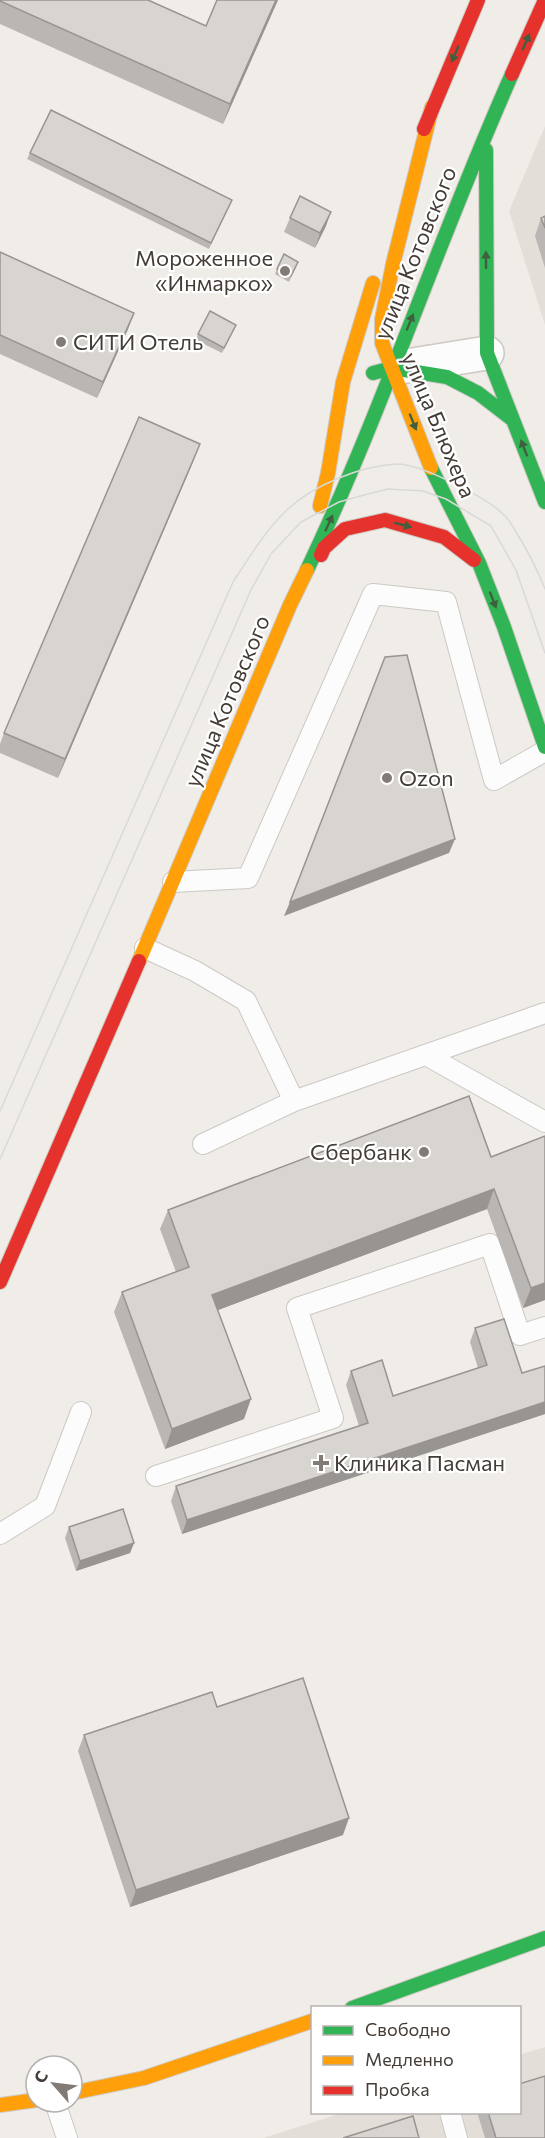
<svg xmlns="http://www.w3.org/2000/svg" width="545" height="2138" font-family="Commissioner,sans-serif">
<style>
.residential{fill:#e3ded7}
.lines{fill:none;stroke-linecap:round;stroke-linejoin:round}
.lane-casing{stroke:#ccc9c5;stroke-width:22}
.street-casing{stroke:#ccc9c5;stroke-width:36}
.fast-casing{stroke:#cec9c1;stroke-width:16}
.slow-casing{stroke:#cec9c1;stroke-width:16}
.jam-casing{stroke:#cec9c1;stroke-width:16}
.lane{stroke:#fdfcfc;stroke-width:20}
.street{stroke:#fdfcfc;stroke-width:33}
.fast{stroke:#30b455;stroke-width:14}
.slow{stroke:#ff9f0a;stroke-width:14}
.jam{stroke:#e5322d;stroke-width:14}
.tram{stroke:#d9d9d8;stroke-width:1.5}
.wall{fill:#bab6b3}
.shaded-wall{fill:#979492}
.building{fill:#d8d4d0;stroke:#979492;stroke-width:1.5}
.oneway{fill:#3f603f}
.poi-dot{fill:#817a75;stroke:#fff;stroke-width:2}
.labels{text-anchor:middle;stroke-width:4.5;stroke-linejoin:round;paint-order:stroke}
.street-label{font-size:22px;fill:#453c36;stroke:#fff}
.poi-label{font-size:22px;fill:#453c36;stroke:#fff;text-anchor:start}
</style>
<rect width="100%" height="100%" fill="#f0ede9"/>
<path class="residential" d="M545 126V325L509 211Z
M545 2047V2138H263L342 2113 520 2112V2055Z"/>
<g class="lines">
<g class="lane-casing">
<path id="lane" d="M173 882 248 878 373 594 446 602 494 780 545 751
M145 948 195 971 246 1001 294 1101
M426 1055 545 1122
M203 1144 294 1101 545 1013
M156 1476 333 1418 297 1308 490 1244 520 1335 545 1327
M0 1534 45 1506 81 1412
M55 2102 67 2138
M450 2112 457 2138"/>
</g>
<g class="street-casing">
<path id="street" d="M400 367 487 353"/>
</g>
<g class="fast-casing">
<path id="fast" d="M486 150 487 353 545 502
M373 373 392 368 447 377 478 393 513 420
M431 468 479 563 504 627 545 747
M307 570C384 408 439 237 512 74
M352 2008 545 1938"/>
</g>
<g class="slow-casing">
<path id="slow" d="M431 468 382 343V319L393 264 432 107
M320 506 328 473 343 382 373 283
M139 961 290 605 307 570
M72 2093 144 2078 312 2021
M0 2105 36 2100"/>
</g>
<g class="jam-casing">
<path id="jam" d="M512 74 545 0
M424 129 478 0
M321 555 324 548 345 529 385 520 444 537 474 560
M0 1282 139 961"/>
</g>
<use href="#lane" class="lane"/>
<use href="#street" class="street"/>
<use href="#fast" class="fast"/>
<use href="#slow" class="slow"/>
<use href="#jam" class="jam"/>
<path class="tram" d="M0 1111 233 582C249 558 266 529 288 509 314 485 360 466 396 464 420 463 490 499 506 517 510 521 513 527 516 532 528 551 537 569 545 589
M0 1159 251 590 271 554 301 522 339 502 364 495 388 489 423 491 446 499 491 526 516 570 545 653"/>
</g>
<path class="wall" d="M0 0 206 26 217 0H278L223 124 0 24Z
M30 153 232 200 209 249 27 159Z
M545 216V268L535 236 541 218Z
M290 218 326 226 315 248 284 232Z
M0 252 134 313 128 329 97 398 0 354Z
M298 262 289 282 275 274 277 269Z
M234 330 222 353 196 340 198 334Z
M193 462 58 778 0 753V744L4 733Z
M469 1096 545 1300 523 1308 487 1209 218 1310 244 1419 165 1449 114 1312 122 1292 176 1272 160 1229 168 1210Z
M475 1328 522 1373 545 1366V1414L182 1534 171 1501 176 1486 359 1426 346 1385 351 1371 393 1396 478 1368 470 1342Z
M69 1527 134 1543 130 1553 76 1571 65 1538Z
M217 1707 343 1835 130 1907 78 1751 84 1735Z
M477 2112H519L545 2138H485Z"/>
<path class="shaded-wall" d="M276 0H278L223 124 230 104Z
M331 212 326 226 315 248 320 233Z
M134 313 128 329 97 398 103 382Z
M200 444 193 462 58 778 65 759Z
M455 839 449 853 284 916 290 902Z
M494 1189 487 1209 205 1315 212 1295Z
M545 1283V1300L523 1308 531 1288Z
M251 1399 244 1419 165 1449 172 1429Z
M545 1402V1414L182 1534 187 1520Z
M134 1543 130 1553 76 1571 80 1561Z
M349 1818 343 1835 130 1907 136 1890Z"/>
<path class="building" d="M0 0H148L206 26 217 0H276L230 104 0 1Z
M51 110 232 200 211 243 30 153Z
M300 196 331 212 320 233 290 218Z
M545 216V228L541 218Z
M0 252 134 313 103 382 0 335Z
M284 254 298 262 291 276 277 269Z
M210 311 236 325 224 348 198 334Z
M139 417 200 444 65 759 4 733Z
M407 655 455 839 290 902 385 657Z
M469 1096 491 1157 545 1136V1283L531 1288 494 1189 212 1295 251 1399 172 1429 122 1292 189 1267 168 1210Z
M504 1319 522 1373 545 1366V1402L187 1520 176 1486 368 1423 351 1371 382 1360 393 1396 487 1365 475 1328Z
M123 1509 134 1543 80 1561 69 1527Z
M303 1678 349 1818 136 1890 84 1735 212 1692 217 1707Z
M545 2076V2138H496L488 2112H519V2084Z
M413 2116 419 2138H343Z"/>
<defs><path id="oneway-solid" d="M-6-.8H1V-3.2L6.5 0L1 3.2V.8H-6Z" transform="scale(1.5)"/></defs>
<g class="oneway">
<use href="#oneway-solid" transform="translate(526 42) rotate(-66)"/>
<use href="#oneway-solid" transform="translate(455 54) rotate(114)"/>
<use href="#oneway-solid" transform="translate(486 260) rotate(-90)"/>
<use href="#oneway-solid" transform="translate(410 322) rotate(-68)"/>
<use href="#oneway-solid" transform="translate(413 422) rotate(68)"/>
<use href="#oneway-solid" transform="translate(524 448) rotate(-111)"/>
<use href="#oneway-solid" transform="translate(329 523) rotate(-65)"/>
<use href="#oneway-solid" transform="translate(403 525) rotate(15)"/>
<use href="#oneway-solid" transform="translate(493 600) rotate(69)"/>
</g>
<g class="poi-dot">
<circle cx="285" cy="271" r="6"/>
<circle cx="61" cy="342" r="6"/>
<circle cx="387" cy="778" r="6"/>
<circle cx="424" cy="1152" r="6"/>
<path d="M318 1454h6v6h6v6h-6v6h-6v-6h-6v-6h6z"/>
</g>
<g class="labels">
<g class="street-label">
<text transform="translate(415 253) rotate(-68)" y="8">улица Котовского</text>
<text transform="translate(439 425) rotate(67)" y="8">улица Блюхера</text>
<text transform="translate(227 701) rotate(-67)" y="8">улица Котовского</text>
</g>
<g class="poi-label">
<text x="273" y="266" text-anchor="end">Мороженное<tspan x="273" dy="25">«Инмарко»</tspan></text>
<text x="73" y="350">СИТИ Отель</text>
<text x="399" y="786">Ozon</text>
<text x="412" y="1160" text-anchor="end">Сбербанк</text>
<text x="334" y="1471">Клиника Пасман</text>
</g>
</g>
<rect x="311" y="2006" width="210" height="108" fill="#ffffff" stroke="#b5b1af" stroke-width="1.5"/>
<rect x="323" y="2026" width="30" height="9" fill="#30b455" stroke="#b5b1af" stroke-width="1.5"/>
<text x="365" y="2036" font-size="18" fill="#453c36">Свободно</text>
<rect x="323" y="2056" width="30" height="9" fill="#ff9f0a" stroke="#b5b1af" stroke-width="1.5"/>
<text x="365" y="2066" font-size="18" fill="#453c36">Медленно</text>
<rect x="323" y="2086" width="30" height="9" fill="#e5322d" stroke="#b5b1af" stroke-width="1.5"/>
<text x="365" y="2096" font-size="18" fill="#453c36">Пробка</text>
<g transform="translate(54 2084) rotate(298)"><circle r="28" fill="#ffffff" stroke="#b5b1af" stroke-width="1.5"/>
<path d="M0-4.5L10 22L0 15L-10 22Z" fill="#817a75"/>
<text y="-9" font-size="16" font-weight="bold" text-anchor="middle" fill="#453c36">С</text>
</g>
</svg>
